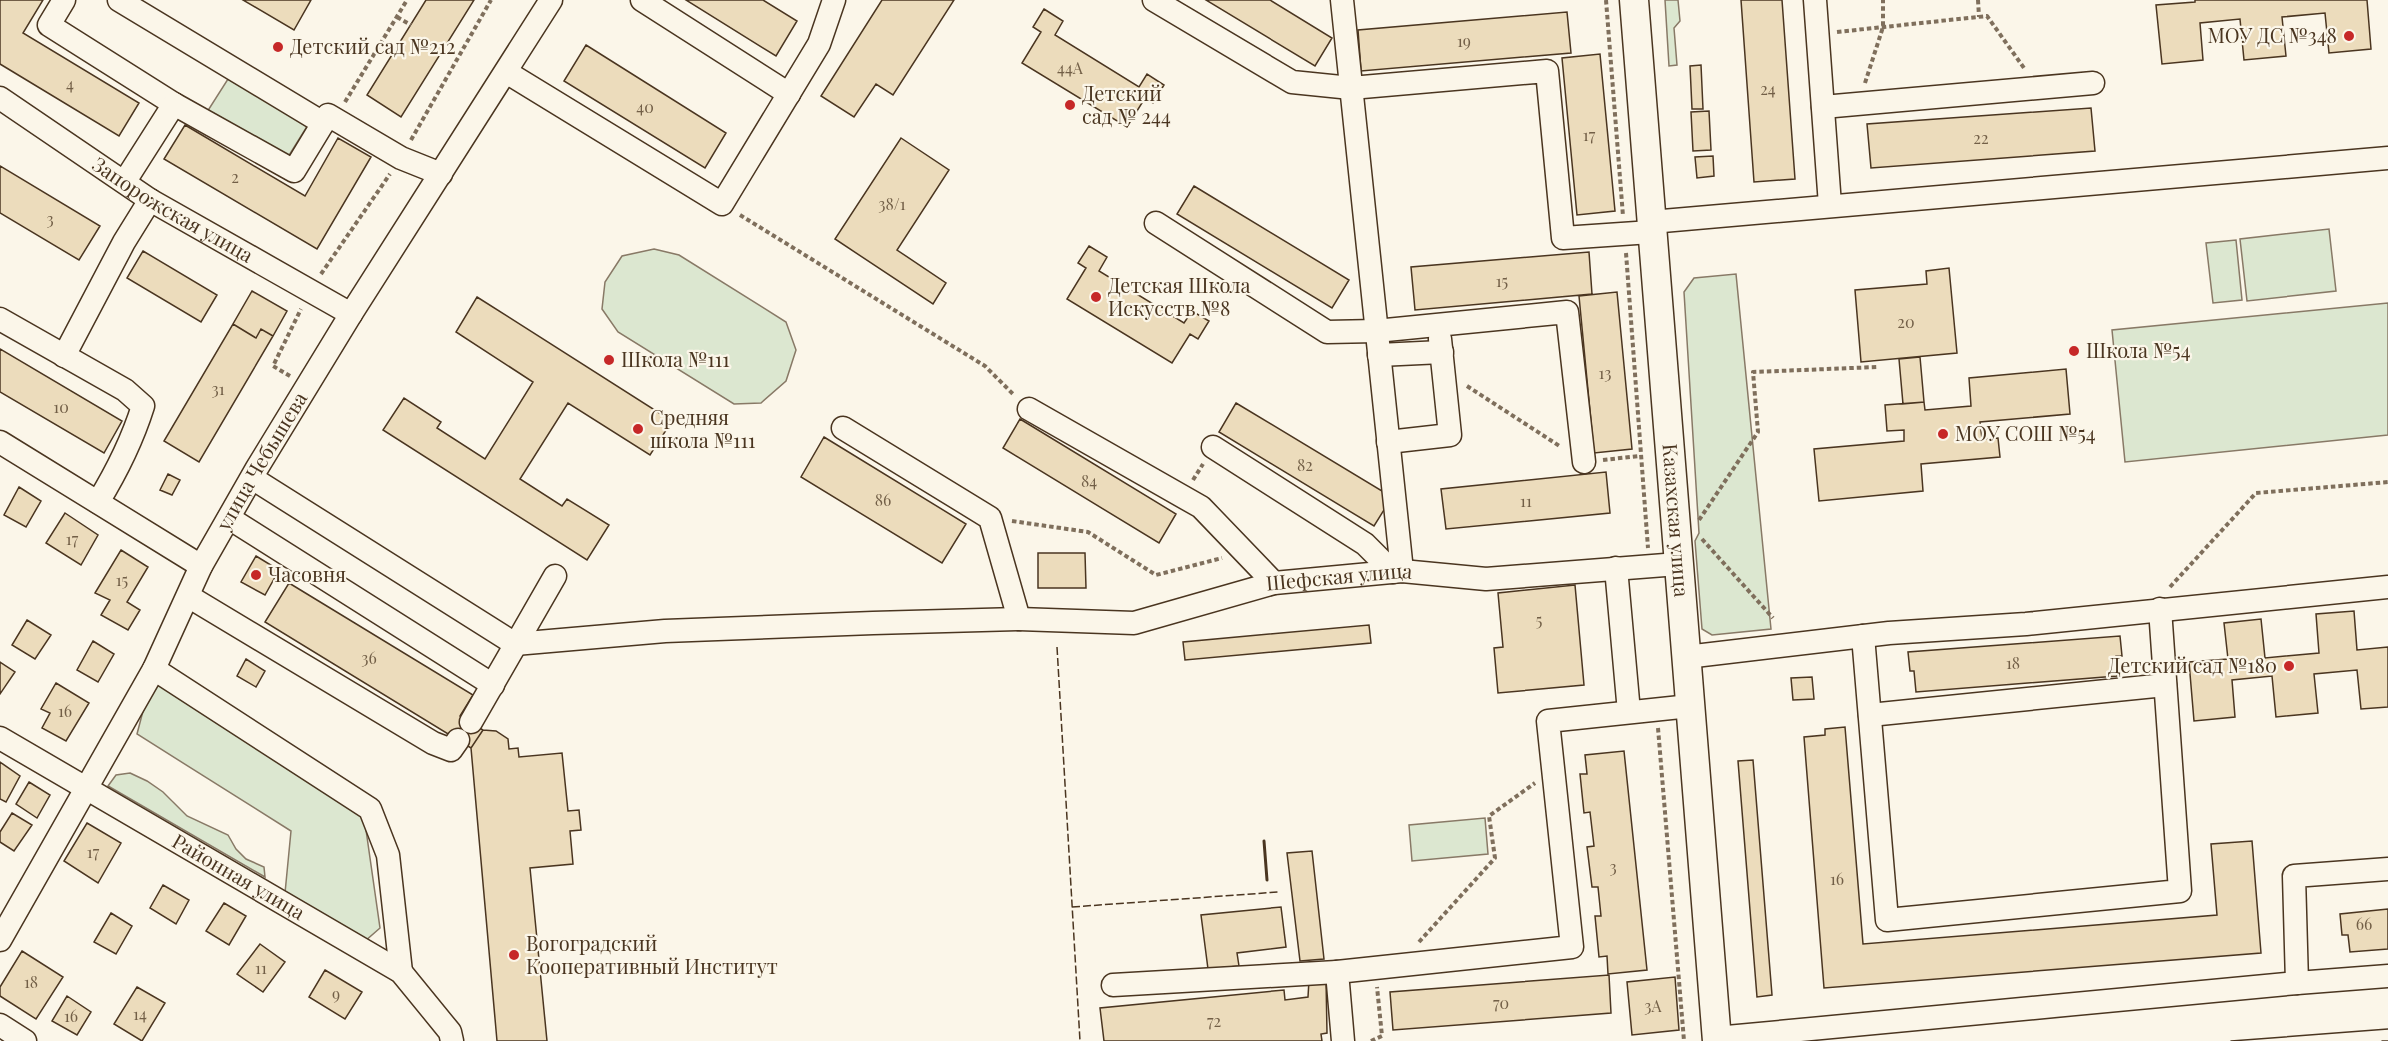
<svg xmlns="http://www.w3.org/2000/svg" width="2388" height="1041" font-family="'Playfair Display',serif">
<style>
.green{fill:#dce7d0;stroke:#887966;stroke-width:1.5}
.building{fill:#ecdcbc;stroke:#4a3520;stroke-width:1.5}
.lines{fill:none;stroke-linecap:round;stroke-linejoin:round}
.minor-casing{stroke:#4a3520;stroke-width:25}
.major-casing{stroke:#4a3520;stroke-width:31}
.path{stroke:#7f6f5c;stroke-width:4;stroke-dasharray:4.5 3;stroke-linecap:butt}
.minor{stroke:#fbf6e9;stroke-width:22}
.major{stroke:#fbf6e9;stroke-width:28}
.tram{stroke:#4a3520;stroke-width:1.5}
.fence{stroke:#4a3520;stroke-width:1.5;stroke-dasharray:8 3;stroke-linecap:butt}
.wall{stroke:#4a3520;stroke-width:3}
.poi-dot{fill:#c62828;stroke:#fbf6e9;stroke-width:2}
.labels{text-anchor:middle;stroke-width:4.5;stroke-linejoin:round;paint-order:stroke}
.number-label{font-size:16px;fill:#725f47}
.poi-label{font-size:20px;fill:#4a3520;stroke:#fbf6e9;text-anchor:start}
.street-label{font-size:20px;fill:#4a3520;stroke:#fbf6e9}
</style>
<rect width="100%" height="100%" fill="#fbf6e9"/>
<path class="green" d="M1665 0H1678L1680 21 1674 28 1677 65 1669 66Z
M228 79 308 125 288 157 207 112Z
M2329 229 2336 291 2247 301 2240 239Z
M2236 240 2242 300 2213 303 2206 243Z
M654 249 679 255 786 322 796 350 786 381 761 403 734 404 618 332 602 309 605 282 622 256Z
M1736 274 1771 629 1712 635 1702 629 1695 541 1699 533 1684 292 1694 278Z
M2388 303V435L2125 462 2112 330Z
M154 669 363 809 380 928 365 941 285 893 291 831 137 734Z
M130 773 147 781 163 792 187 816 228 835 236 849 246 859 264 867 265 877 108 786 116 775Z
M1485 818 1488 854 1412 861 1409 825Z"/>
<path class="building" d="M0 0H43L23 33 139 103 119 136 0 64Z
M243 0H311L294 30Z
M426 0H474L401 117 367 95Z
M686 0H763L797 21 776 56Z
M882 0H954L893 95 876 84 854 117 821 96Z
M1206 0H1270L1332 38 1315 66Z
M1741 0H1782L1795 179 1754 182Z
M2195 0H2367L2371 49 2329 53 2325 13 2282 17 2286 56 2244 60 2240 19 2200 23 2203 60 2162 64 2156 5 2195 2Z
M1044 9 1063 21 1055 35 1139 87 1147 74 1164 85 1153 103 1145 98 1127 127 1022 63 1041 32 1033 27Z
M1567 12 1571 53 1361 71 1358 30Z
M586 45 726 133 705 168 564 81Z
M1600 54 1615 211 1577 215 1562 58Z
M1701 65 1703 109H1692L1690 66Z
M2091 108 2095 151 1871 168 1867 124Z
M1709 111 1711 150 1693 151 1691 112Z
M185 125 305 196 338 138 371 157 317 249 164 159Z
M901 138 949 170 897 250 946 283 933 304 835 239Z
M1713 156 1714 176 1697 178 1695 157Z
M0 166 100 226 79 260 0 213Z
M1194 186 1349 280 1332 308 1177 214Z
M1089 246 1107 257 1099 271 1184 323 1192 311 1209 321 1198 339 1190 334 1172 363 1067 299 1086 268 1078 263Z
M143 251 217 295 201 322 127 278Z
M1589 252 1592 294 1415 310 1411 267Z
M1949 268 1957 353 1861 362 1855 290 1927 284 1926 271Z
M252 291 287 311 273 336 261 329 256 338 233 324Z
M1617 292 1632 449 1594 453 1579 296Z
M477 297 672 421 650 455 568 403 520 479 562 506 567 499 609 525 587 560 383 430 404 398 441 422 437 428 485 459 533 382 456 332Z
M233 324 256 338 261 329 273 336 199 462 164 441Z
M0 349 122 421 104 453 0 392Z
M1920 357 1924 402 1903 404 1899 359Z
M2066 369 2070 414 1980 422 1982 439 1998 438 2000 457 1921 464 1923 491 1819 501 1814 449 1904 441V430L1887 431 1885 405 1924 402 1925 410 1971 406 1969 378Z
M1236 403 1392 497 1374 526 1219 432Z
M1020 419 1176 514 1159 543 1003 448Z
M824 437 966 524 942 563 801 477Z
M1606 472 1610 513 1446 529 1441 489Z
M168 474 180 480 172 495 160 490Z
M19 487 41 501 26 527 4 515Z
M65 513 98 535 81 565 46 543Z
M121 550 148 567 127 602 140 610 128 630 101 615 110 600 95 593Z
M1038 553H1085L1086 588H1038Z
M256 556 279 570 265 595 241 582Z
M289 583 473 695 460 716 483 730 471 748 265 622Z
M1575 585 1584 685 1498 693 1494 648 1503 647 1498 593Z
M2354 611 2357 650 2388 647V707L2361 709 2357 670 2314 674 2318 713 2276 717 2272 676 2232 680 2235 717 2194 721 2189 662 2228 659 2224 623 2261 619 2265 658 2319 653 2316 614Z
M27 620 51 635 35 659 12 645Z
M1369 625 1371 643 1185 660 1183 642Z
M2120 636 2122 656H2116L2117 676 1916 692 1914 671H1910L1908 652Z
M93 641 114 654 98 682 77 670Z
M246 659 265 671 256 687 237 676Z
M0 662 15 672 0 694Z
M1812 677 1814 699 1793 700 1791 678Z
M56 683 89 703 66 741 42 728 50 713 41 709Z
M1845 727 1863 944 2217 915 2211 844 2252 841 2261 953 1824 988 1804 737 1825 735V729Z
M483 730 496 731 508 739 509 749 518 748 519 757 562 753 568 811 579 810 581 830 570 831 573 864 530 868 547 1041H497L471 748Z
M1624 751 1647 970 1608 974 1607 956 1599 957 1595 916H1601L1598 887H1592L1587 847 1594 846 1590 812 1584 813 1580 774H1587L1585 755Z
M1753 760 1772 995 1757 997 1738 761Z
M0 762 20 776 6 802 0 799Z
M29 782 50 795 37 818 16 804Z
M12 813 32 825 14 851 0 842V832Z
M87 823 121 843 98 883 64 861Z
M1312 851 1324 959 1300 961 1287 853Z
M163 885 189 900 176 924 150 908Z
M224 903 246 916 229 945 206 931Z
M1281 907 1286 947 1237 953 1239 966 1208 969 1201 915Z
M2388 909V949L2350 952 2348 935H2342L2340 914Z
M111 913 132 926 116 954 94 942Z
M260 944 285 962 263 992 237 974Z
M22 951 63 977 36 1019 0 996V987Z
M325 970 362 992 345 1019 309 997Z
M1609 975 1611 1013 1393 1030 1390 992Z
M1675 977 1679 1030 1632 1035 1627 982Z
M1326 979 1327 1033 1321 1034 1322 1041H1104L1100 1008 1284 990 1285 1000 1308 997 1309 980Z
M137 987 165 1003 142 1041 114 1024Z
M67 996 91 1012 77 1035 52 1021Z"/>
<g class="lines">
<g class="minor-casing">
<g id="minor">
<path d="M64 0 49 25 174 104"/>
<path d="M119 0 323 123"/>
<path d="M642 0 789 94"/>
<path d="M1154 0 1292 82 1351 88 1547 71 1563 238 1651 232"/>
<path d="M1342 0 1402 571"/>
<path d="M1815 0 1830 205"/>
<path d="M506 72 722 204 819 44 834 0"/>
<path id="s1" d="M0 98 150 200 351 314"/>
<path d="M1823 107 2093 83"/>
<path d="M125 181 174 104 294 171 328 115 401 158 441 174"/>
<path d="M1651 222 2388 158"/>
<path d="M1156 223 1327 332 1376 331 1567 312 1584 462"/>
<path d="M0 319 125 390 143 406C132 441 117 471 98 502"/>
<path d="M1379 355 1442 352"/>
<path d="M64 356 124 242 150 200"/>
<path d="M1029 409 1201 507 1274 583"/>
<path d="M843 428 990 518 1019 619"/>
<path d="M0 442 201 566"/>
<path d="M1388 442 1450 435 1440 339"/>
<path d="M1213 447 1365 544 1393 572"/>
<path id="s2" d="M252 478 515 644 665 631 873 623 1019 619 1134 623 1274 583 1402 571 1486 579 1678 564"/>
<path d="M229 518 493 685"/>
<path d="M1616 568 1628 701"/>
<path d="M188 596 433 743 451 750 458 740"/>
<path d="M1863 636 1887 920 2180 891 2160 609"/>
<path d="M1686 657 1889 633 2026 624 2388 587"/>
<path d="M154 669 370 809 388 855 401 972"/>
<path d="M1870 715 2165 685"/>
<path d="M471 722 555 576"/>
<path id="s3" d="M0 738 401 972 450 1032 452 1041"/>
<path id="s4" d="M0 940 154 669 201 566 257 468 351 314 551 0"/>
<path d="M2297 983 2294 876 2388 869"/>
<path d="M1113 985 1337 972"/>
<path d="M0 1025 25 1041"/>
<path d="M1716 1038 2297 983 2388 976"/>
<path d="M1343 1041 1337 972 1572 947 1548 721 1690 706"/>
</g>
</g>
<g class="major-casing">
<g id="major">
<path id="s5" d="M1634 0 1717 1041"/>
</g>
</g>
<path class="path" d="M1606 0 1623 216
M1978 0 1979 17
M397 17 411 25
M1837 32 1987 16 2024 68
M1865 83 1883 27V0
M345 102 407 0
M411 140 491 0
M740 215 985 366 1014 395
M1626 253 1648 548
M321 274 390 174
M290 376 273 366 301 309
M1467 386 1561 447
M1603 460 1639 456
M1193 480 1203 464
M1699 520 1758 432 1753 372 1877 367
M1012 521 1088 532 1156 575 1222 558
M1702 539 1773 618
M2170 587 2256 493 2388 482
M1658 728 1684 1041
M1419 942 1495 858 1489 816 1535 783
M1371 1041 1382 1036 1377 987"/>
<use href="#minor" class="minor"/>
<use href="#major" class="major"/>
<path class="tram" d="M2231 1041 2388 1029
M2382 1041H2388"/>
<path class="fence" d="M1057 647 1080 1041
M1072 907 1278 892"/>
<path class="wall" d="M1264 841 1267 880"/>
</g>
<g class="poi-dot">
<circle cx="2349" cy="36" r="6"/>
<circle cx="278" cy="47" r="6"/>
<circle cx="1070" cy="105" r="6"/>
<circle cx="1096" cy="297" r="6"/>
<circle cx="2074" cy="351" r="6"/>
<circle cx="609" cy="360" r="6"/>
<circle cx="638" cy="429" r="6"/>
<circle cx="1943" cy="434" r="6"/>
<circle cx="256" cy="575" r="6"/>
<circle cx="2289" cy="666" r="6"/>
<circle cx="514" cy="955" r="6"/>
</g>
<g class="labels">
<g class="number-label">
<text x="1464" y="47">19</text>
<text x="1070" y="74">44А</text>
<text x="70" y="90">4</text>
<text x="1768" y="95">24</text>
<text x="645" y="113">40</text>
<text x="1589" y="141">17</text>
<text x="1981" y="144">22</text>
<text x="235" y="183">2</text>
<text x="892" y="210">38/1</text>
<text x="50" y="225">3</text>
<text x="1502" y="287">15</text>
<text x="1906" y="328">20</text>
<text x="1605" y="379">13</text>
<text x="218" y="395">31</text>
<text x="61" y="413">10</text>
<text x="1305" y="471">82</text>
<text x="1089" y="487">84</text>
<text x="883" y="506">86</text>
<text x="1526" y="507">11</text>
<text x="72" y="545">17</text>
<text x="122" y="586">15</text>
<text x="1539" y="626">5</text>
<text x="369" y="664">36</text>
<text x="2013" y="669">18</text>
<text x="65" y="717">16</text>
<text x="93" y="858">17</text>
<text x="1613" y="873">3</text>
<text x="1837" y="885">16</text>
<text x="2364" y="930">66</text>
<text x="261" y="974">11</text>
<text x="31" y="988">18</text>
<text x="336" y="1000">9</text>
<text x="1501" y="1009">70</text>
<text x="1653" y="1012">3А</text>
<text x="140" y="1020">14</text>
<text x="71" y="1022">16</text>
<text x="1214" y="1027">72</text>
</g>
<g class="poi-label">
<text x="2337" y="43" text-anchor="end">МОУ ДС №348</text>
<text x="290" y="54">Детский сад №212</text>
<text x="1082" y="101">Детский<tspan x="1082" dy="23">сад № 244</tspan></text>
<text x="1108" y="293">Детская Школа<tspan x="1108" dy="23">Искусств №8</tspan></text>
<text x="2086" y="358">Школа №54</text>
<text x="621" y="367">Школа №111</text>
<text x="650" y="425">Средняя<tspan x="650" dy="23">школа №111</tspan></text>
<text x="1955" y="441">МОУ СОШ №54</text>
<text x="268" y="582">Часовня</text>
<text x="2277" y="673" text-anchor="end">Детский сад №180</text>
<text x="526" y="951">Вогоградский<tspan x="526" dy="23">Кооперативный Институт</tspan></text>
</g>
<g class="street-label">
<text dy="7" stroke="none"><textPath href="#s1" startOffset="206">Запорожская улица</textPath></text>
<text dy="7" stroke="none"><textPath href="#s4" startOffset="546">улица Чебышева</textPath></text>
<text dy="7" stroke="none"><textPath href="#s5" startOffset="522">Казахская улица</textPath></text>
<text dy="7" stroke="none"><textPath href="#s2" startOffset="1142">Шефская улица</textPath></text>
<text dy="7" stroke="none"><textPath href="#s3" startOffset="276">Районная улица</textPath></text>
</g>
</g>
</svg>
